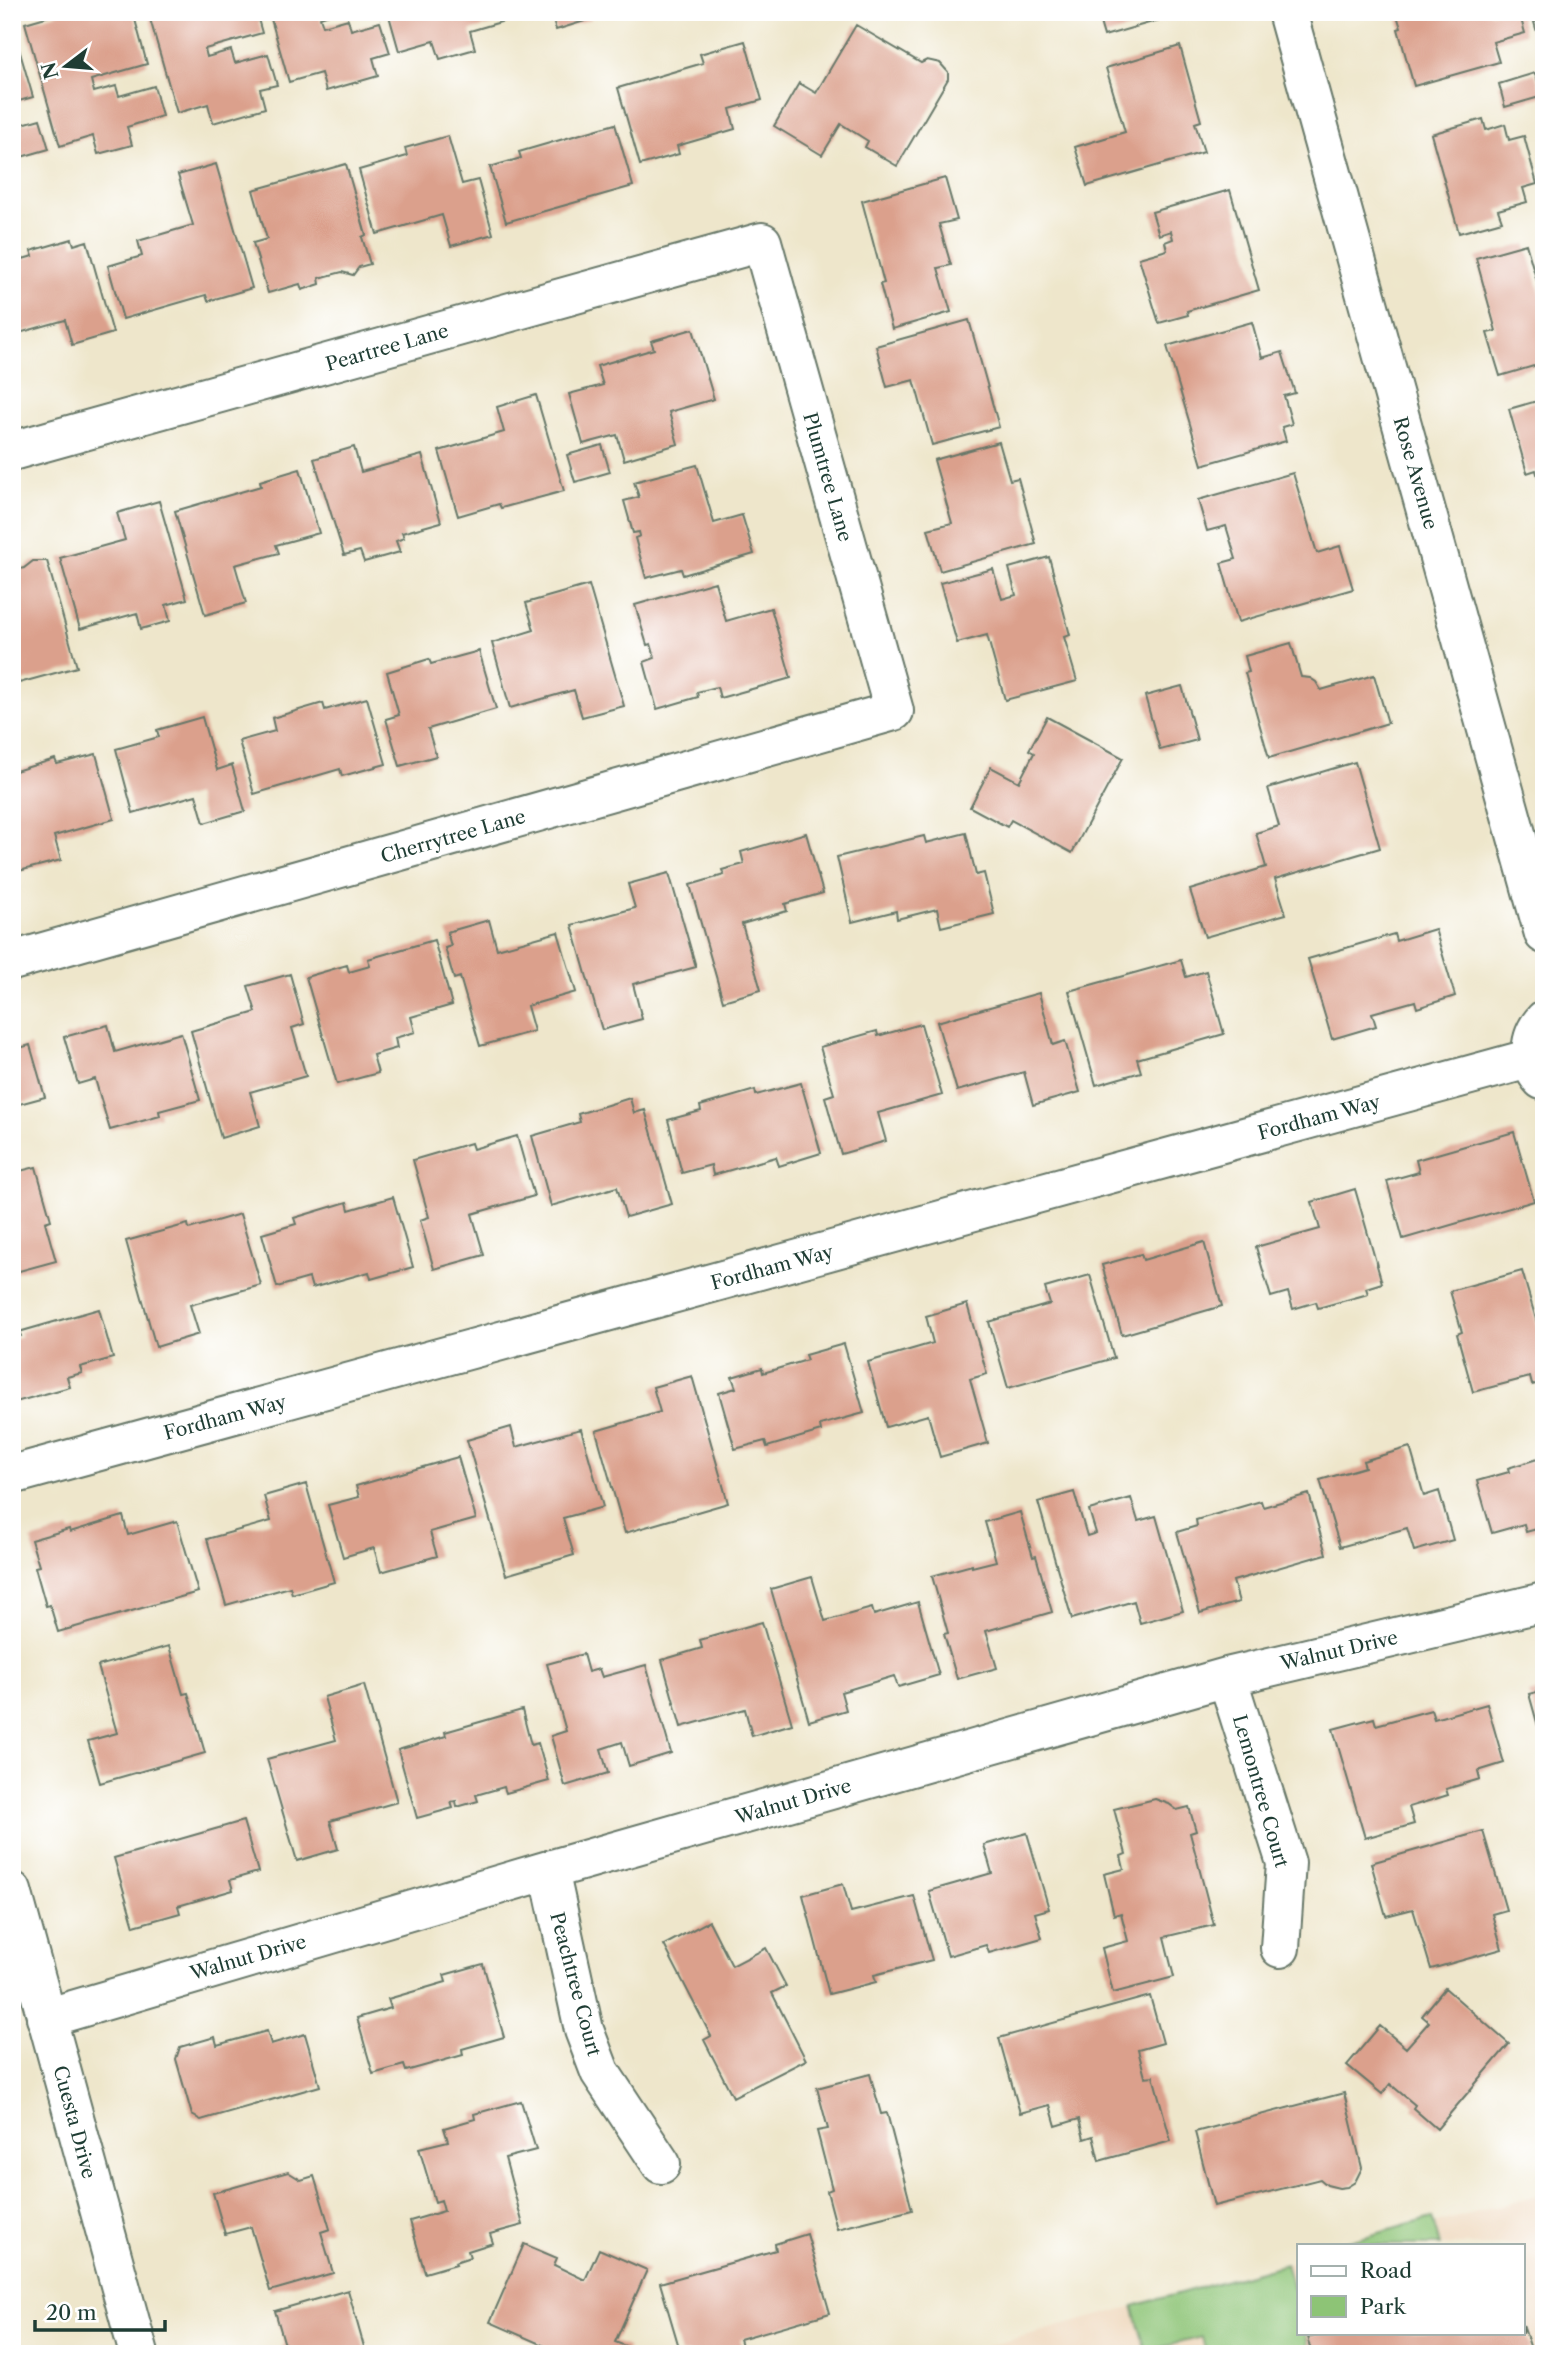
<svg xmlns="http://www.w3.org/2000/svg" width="1556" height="2366" font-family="'Libre Caslon Text',serif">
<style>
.built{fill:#eed7bb}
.green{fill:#8dc476;stroke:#568055;stroke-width:2}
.building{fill:#dba08c}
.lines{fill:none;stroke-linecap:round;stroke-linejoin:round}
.minor-casing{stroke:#677869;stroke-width:42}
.tertiary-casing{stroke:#677869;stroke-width:42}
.minor{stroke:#fff;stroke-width:38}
.tertiary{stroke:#fff;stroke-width:38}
.labels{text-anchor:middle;stroke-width:7;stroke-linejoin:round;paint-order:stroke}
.street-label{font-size:19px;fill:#1f3d34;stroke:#fff}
</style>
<rect width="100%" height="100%" fill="#fff"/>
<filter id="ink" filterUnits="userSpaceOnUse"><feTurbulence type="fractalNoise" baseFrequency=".0143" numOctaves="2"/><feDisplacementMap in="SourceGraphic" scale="14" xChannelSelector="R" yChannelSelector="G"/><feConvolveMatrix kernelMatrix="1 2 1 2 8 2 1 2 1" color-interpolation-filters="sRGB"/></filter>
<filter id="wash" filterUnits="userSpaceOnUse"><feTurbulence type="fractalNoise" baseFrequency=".00686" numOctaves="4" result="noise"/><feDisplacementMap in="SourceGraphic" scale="28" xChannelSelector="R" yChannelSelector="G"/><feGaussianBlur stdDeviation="1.57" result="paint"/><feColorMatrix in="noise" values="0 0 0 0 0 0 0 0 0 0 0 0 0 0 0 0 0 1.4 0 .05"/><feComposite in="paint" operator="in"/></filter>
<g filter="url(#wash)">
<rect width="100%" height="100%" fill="#eee6cb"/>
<path class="built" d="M1544 2194V2354H959L1299 2261V2333H1523V2245H1355Z"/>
<path class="green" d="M1432 2218 1440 2245H1336Z
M1286 2264 1299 2309V2333H1305L1311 2354H1206L1202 2337 1146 2351 1133 2306Z"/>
<g id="blocks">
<path class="building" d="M63 12H133L147 64 91 80 94 92 116 86 119 96 154 86 162 116 127 127 132 145 98 154 93 136 60 146 25 23Z
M148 12H256L262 33 205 49 207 57 231 50 235 63 268 54 277 85 260 89 265 108 213 123 208 104 177 113Z
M269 12H335L320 17 323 26 348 19 351 30 380 22 390 53 373 58 378 76 326 91 321 73 289 82Z
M388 12H502L504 21 470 31 475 49 440 59 434 41 399 51Z
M515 12H541V13L517 20Z
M551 12H589L591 19 556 30Z
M1097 12H1184V13L1104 36Z
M1396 12H1519L1525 33 1493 42 1499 62 1414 86 1398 29 1401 28Z
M1544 20V52L1543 53 1534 22Z
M12 25 33 97 12 103Z
M856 25 921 63 927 60 940 63 948 72V79L897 166 865 147 868 141 841 124 822 155 774 126 799 83 816 93Z
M745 41 762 100 730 109 735 129 677 146 679 154 640 165 618 88 703 63 700 54Z
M1180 46 1201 121 1195 123 1204 152 1087 186 1075 147 1125 132 1106 68Z
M1535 73 1543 96 1505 107 1499 84Z
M40 119 49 149 14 159 19 178 12 180V127Z
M1483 119 1486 130 1505 124 1509 140 1524 136 1537 184 1523 188 1527 202 1498 210 1502 221 1459 233 1431 134Z
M615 124 633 186 506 222 490 167 521 158 519 152Z
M448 136 462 184 478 180 493 234 451 246 442 215 377 234 359 170 407 156 405 148Z
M216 164 252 288 208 301 206 295 123 319 108 266 142 256 138 241 193 225 178 175Z
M346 164 366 235 362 237 370 264 359 267 353 275 342 272 319 278 320 284 302 290 300 284 268 293 253 243 267 239 253 190Z
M945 178 957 220 939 224 951 265 938 268 951 312 892 329 880 284 884 283 862 201Z
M1230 190 1259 290 1187 311 1188 315 1159 323 1139 258 1167 250 1165 242 1173 239 1171 231 1159 235 1152 212Z
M72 239 74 245 87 241 113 333 72 345 65 320 12 335V262L33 256 31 251Z
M1526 244 1544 305V363L1500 376 1487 333 1496 331 1476 258Z
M969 320 999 427 932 445 914 380 887 387 876 346Z
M1252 322 1262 358 1282 352 1295 393 1284 396 1292 424 1282 427 1286 441 1202 465 1167 346Z
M693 329 714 399 669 412 678 444 624 460 617 435 583 444 569 394 603 385 597 366 654 349 651 341Z
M536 395 564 491 501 508 499 504 458 516 439 451 504 432 497 407Z
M1544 399V495L1543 496 1536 470 1527 473 1509 409Z
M999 442 1010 480 1018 478 1036 544 940 571 928 529 952 523 934 460Z
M602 445 610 472 575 482 567 455Z
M354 447 361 472 422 455 441 522 402 533 404 538 396 541 400 552 364 562 360 551 344 555 314 459Z
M697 465 714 523 742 515 754 554 683 575 681 569 646 578 635 538 640 536 639 532 633 533 624 501 639 497 634 482Z
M300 469 319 533 276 545 279 553 235 565 246 603 205 615 175 511 261 486 260 481Z
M1293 473 1317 553 1340 546 1353 589 1238 622 1221 563 1236 559 1226 526 1207 531 1198 500Z
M159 501 187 599 166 605 170 621 141 629 137 613 80 629 60 558 125 540 117 513Z
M1049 557 1070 635 1064 637 1077 681 1005 700 987 635 957 643 940 583 993 569 1002 599 1016 595 1009 568Z
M33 561H47L77 667 19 683 12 661V571L24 568Z
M715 582 726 621 771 608 791 678 720 698 717 687 697 692 698 697 657 709 644 662 655 658 651 644 647 645 635 605Z
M589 585 624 706 582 717 574 690 510 708 492 643 534 630 526 603Z
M1291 643 1301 677 1310 678 1316 682 1321 690 1374 675 1388 723 1269 758 1245 673 1249 672 1245 656Z
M479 651 496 709 428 729 436 756 400 766 386 719 399 715 387 672 429 659 431 664Z
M1182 686 1197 740 1160 750 1145 696Z
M367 698 386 764 342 776 340 769 254 794 239 741 275 731 272 718 323 703 325 710Z
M202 717 217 770 232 765 245 811 204 823 196 795 133 813 116 749 159 737 157 730Z
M1047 717 1123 758 1072 853 1011 820 1007 827 970 807 991 767 1019 782 1034 753 1029 750Z
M96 754 114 819 54 836 61 860 19 871 12 846V772L55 759 57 764Z
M1355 762 1380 848 1275 879 1286 914 1205 937 1190 890 1266 867 1256 833 1279 826 1268 788Z
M806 833 823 893 785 904 787 911 742 924 761 990 723 1001 690 885 724 875 722 870 744 864 741 852Z
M966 833 976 875 984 873 994 914 941 927 937 909 897 919 896 911 852 922 837 857 924 836 926 843Z
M669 873 696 967 633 984 642 1019 602 1030 572 925 635 908 628 884Z
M489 920 497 949 558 932 576 992 527 1006 534 1031 480 1046 460 977 454 979 445 948 451 946 447 932Z
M1435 929 1455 996 1417 1008 1415 1001 1372 1013 1376 1026 1332 1039 1308 959 1394 934 1396 941Z
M434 940 452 1005 411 1017 415 1032 395 1038 397 1048 373 1055 378 1073 337 1084 306 977 347 965 349 972 370 966 368 959Z
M1181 960 1186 977 1206 971 1224 1034 1137 1059 1141 1072 1096 1085 1069 991Z
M290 974 304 1024 292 1028 306 1076 250 1092 260 1126 221 1138 191 1031 256 1012 248 986Z
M1039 993 1053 1045 1065 1041 1080 1092 1033 1105 1024 1072 957 1091 937 1022Z
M921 1024 942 1095 878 1113 886 1141 841 1154 825 1097 834 1094 820 1047 877 1031 878 1036Z
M108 1025 115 1052 181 1033 200 1100 159 1111 160 1116 110 1130 95 1079 78 1084 64 1037Z
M30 1045 45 1097 12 1106V1050Z
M801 1083 821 1153 779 1166 776 1157 713 1175 711 1165 682 1173 668 1120 701 1111 700 1106 755 1090 756 1095Z
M630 1098 634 1113 645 1110 672 1204 626 1217 617 1187 551 1206 532 1136 580 1122 578 1114Z
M1514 1132 1534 1201 1403 1239 1387 1181 1419 1172 1416 1160Z
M517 1136 534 1196 472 1214 484 1255 434 1269 420 1220 429 1217 413 1160 471 1143 473 1149Z
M36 1167 51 1220 45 1222 56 1261 12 1273V1173Z
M1355 1189 1382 1283 1366 1288 1368 1294 1318 1308 1316 1302 1293 1309 1288 1292 1271 1297 1256 1247 1320 1229 1312 1202Z
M393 1197 413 1267 371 1279 369 1272 312 1288 309 1278 277 1287 262 1234 296 1224 294 1218 347 1202 349 1210Z
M240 1214 261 1285 190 1305 199 1334 156 1347 126 1241 188 1224 189 1229Z
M1204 1242 1222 1306 1122 1335 1102 1265 1141 1254 1143 1260Z
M1522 1271 1542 1340 1544 1339V1382L1532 1385 1530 1377 1473 1392 1457 1334 1462 1332 1450 1291Z
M1090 1275 1114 1358 1008 1388 989 1322 1050 1304 1045 1288Z
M967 1304 987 1374 970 1379 988 1443 940 1457 928 1415 886 1427 868 1362 933 1343 926 1316Z
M99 1309 113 1358 80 1367 82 1373 67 1377 70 1387 12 1403V1339L21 1336 19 1332Z
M844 1344 864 1413 820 1425 821 1431 767 1447 765 1441 735 1449 719 1393 736 1388 732 1377 762 1368 763 1373 807 1360 805 1355Z
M692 1376 728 1503 625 1533 596 1431 660 1412 653 1387Z
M511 1427 516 1447 581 1429 603 1507 563 1518 574 1555 506 1575 467 1440Z
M1410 1447 1424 1496 1439 1491 1453 1540 1414 1551 1407 1528 1340 1547 1320 1480 1365 1467 1363 1461Z
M458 1457 476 1519 430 1532 437 1556 381 1572 374 1548 343 1557 328 1505 359 1497 356 1486Z
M1544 1457V1527L1526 1532 1524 1524 1492 1533 1477 1481 1509 1472 1508 1468Z
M306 1484 334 1582 292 1594 290 1587 226 1605 207 1539 271 1521 264 1496Z
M1074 1492 1087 1536 1096 1533 1089 1510 1131 1498 1138 1521 1156 1516 1183 1611 1140 1623 1134 1601 1072 1619 1038 1502Z
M1309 1494 1326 1554 1233 1581 1239 1602 1200 1613 1177 1532 1197 1526 1196 1520 1261 1501 1263 1507Z
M1020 1512 1033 1557 1036 1556 1052 1612 986 1631 997 1668 957 1679 944 1634 948 1633 932 1576 972 1565V1567L996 1561 985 1522Z
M123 1516 128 1535 177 1521 198 1592 58 1632 50 1605 46 1606 35 1567 39 1566 31 1540 69 1529 70 1532Z
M812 1577 825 1621 872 1608 874 1615 918 1602 939 1675 898 1687 894 1676 841 1692 846 1710 809 1721 771 1589Z
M762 1622 792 1724 752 1736 745 1709 681 1727 662 1660 702 1648 700 1640Z
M169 1646 183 1694 188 1693 205 1753 100 1783 88 1741 117 1733 98 1666Z
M583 1654 588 1672 599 1669 602 1677 646 1665 671 1753 629 1766 622 1742 601 1749 608 1773 565 1786 551 1736 566 1731 547 1664Z
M364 1685 397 1802 330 1821 338 1849 297 1861 267 1759 336 1740 324 1697Z
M1544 1690V1744H1543L1529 1694Z
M1487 1704 1504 1763 1478 1771 1480 1779 1446 1789 1448 1795 1409 1807 1414 1824 1365 1838 1333 1729 1374 1718 1376 1725 1431 1710 1434 1719Z
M522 1710 531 1745 538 1743 549 1781 506 1793 504 1787 476 1795 478 1801 457 1807 456 1801 451 1802 453 1808 417 1818 398 1750 446 1736 445 1732Z
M1155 1799 1169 1804 1177 1810 1189 1807 1196 1831 1190 1833 1214 1925 1164 1937 1174 1977 1113 1993 1102 1948 1128 1941 1121 1913 1114 1915 1104 1874 1124 1869 1121 1856 1126 1854 1114 1809Z
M243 1821 258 1872 230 1880 233 1890 178 1906 180 1913 134 1926 114 1858Z
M1483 1831 1506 1910 1492 1914 1502 1949 1431 1969 1413 1909 1386 1916 1371 1863Z
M1027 1833 1049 1909 1035 1913 1042 1938 989 1953 986 1945 948 1956 929 1891 992 1873 984 1845Z
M843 1884 851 1912 914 1896 932 1960 874 1975 876 1982 829 1994 803 1895Z
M709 1921 732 1966 766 1948 786 1986 772 1993 806 2060 733 2097 704 2040 711 2036 664 1945Z
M483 1964 504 2037 462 2049 463 2055 406 2071 404 2065 373 2074 357 2018 391 2008 388 1999 446 1982 444 1975Z
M1445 1988 1509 2044 1437 2129 1413 2108 1415 2105 1390 2084 1382 2094 1347 2065 1380 2026 1406 2048 1429 2022 1422 2016Z
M1150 1996 1163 2043 1138 2050 1145 2077 1153 2076 1171 2141 1099 2161 1093 2136 1084 2139 1079 2119 1056 2126 1050 2105 1020 2113 999 2038Z
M267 2031 271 2044 305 2034 320 2086 201 2120 192 2115 176 2059 180 2047 215 2037 217 2045Z
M870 2074 881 2114 887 2113 912 2210 837 2229 827 2191 832 2189 817 2131 828 2129 817 2088Z
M1344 2093 1362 2168 1355 2182 1347 2187 1339 2188 1327 2185 1320 2179 1214 2206 1195 2132Z
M521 2101 536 2150 505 2158 523 2225 490 2234 493 2243 468 2251 470 2257 455 2262 456 2264 425 2273 410 2221 444 2211 441 2200 435 2202 419 2148 448 2141 444 2128 475 2119 474 2114Z
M288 2172 301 2180 314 2176 330 2229 321 2232 333 2273 270 2291 251 2227 225 2234 213 2193Z
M807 2234 830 2313 740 2339 743 2349 726 2354H681L660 2283 776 2250 775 2244Z
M524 2244 557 2258 554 2265 585 2280 599 2249 647 2270 615 2342 628 2347 625 2354H563L490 2322Z
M348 2290 366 2354H284L282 2346 285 2345 275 2311Z
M1523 2325 1531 2349 1514 2354H1313L1308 2337 1321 2333H1523Z"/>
</g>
</g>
<g filter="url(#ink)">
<use href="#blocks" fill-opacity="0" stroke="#677869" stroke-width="2"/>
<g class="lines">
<g class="minor-casing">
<path id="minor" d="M1287 12 1544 934
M12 451 762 242 894 711 12 961
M1542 1080C1526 1063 1529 1036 1544 1020
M12 1475 1532 1058
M1227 1677 1286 1863 1280 1948
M549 1870 584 2030 600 2072 661 2164
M46 2018 549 1870 1227 1677 1544 1602"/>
</g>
<g class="tertiary-casing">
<path id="tertiary" d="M12 1891 139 2354"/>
</g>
<use href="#minor" class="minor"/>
<use href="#tertiary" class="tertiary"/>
</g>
</g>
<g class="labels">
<g class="street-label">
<text transform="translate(387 347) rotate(-16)" y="7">Peartree Lane</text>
<text transform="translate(1416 473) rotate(74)" y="7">Rose Avenue</text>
<text transform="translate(828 477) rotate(74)" y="7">Plumtree Lane</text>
<text transform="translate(453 836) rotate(-16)" y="7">Cherrytree Lane</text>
<text transform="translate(1319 1117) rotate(-15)" y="7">Fordham Way</text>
<text transform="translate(772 1267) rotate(-15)" y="7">Fordham Way</text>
<text transform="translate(225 1417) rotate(-15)" y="7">Fordham Way</text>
<text transform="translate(1339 1650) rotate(-13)" y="7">Walnut Drive</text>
<text transform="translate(1261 1791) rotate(74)" y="7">Lemontree Court</text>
<text transform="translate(793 1801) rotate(-16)" y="7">Walnut Drive</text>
<text transform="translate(248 1957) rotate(-16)" y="7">Walnut Drive</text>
<text transform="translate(576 1984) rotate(75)" y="7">Peachtree Court</text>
<text transform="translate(75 2122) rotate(75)" y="7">Cuesta Drive</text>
</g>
</g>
<rect width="1556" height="2366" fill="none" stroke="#fff" stroke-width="42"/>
<rect x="1297" y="2244" width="228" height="91" fill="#ffffff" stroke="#a5b1ae" stroke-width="2"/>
<rect x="1311" y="2266" width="35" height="10" fill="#ffffff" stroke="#a5b1ae" stroke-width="2"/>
<text x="1360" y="2278" font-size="21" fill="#1f3d34">Road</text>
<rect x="1311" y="2296" width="35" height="21" fill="#8dc476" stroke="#a5b1ae" stroke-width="2"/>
<text x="1360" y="2314" font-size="21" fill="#1f3d34">Park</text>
<g transform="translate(66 66) rotate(254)" stroke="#ffffff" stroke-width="5" paint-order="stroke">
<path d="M0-5L12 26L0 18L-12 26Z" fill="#1f3d34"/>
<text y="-10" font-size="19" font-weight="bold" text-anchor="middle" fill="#1f3d34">N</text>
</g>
<path d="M35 2320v10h130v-10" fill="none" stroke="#1f3d34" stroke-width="3.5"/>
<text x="46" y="2320" font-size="21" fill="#1f3d34" stroke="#ffffff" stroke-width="5" paint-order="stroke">20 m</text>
</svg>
